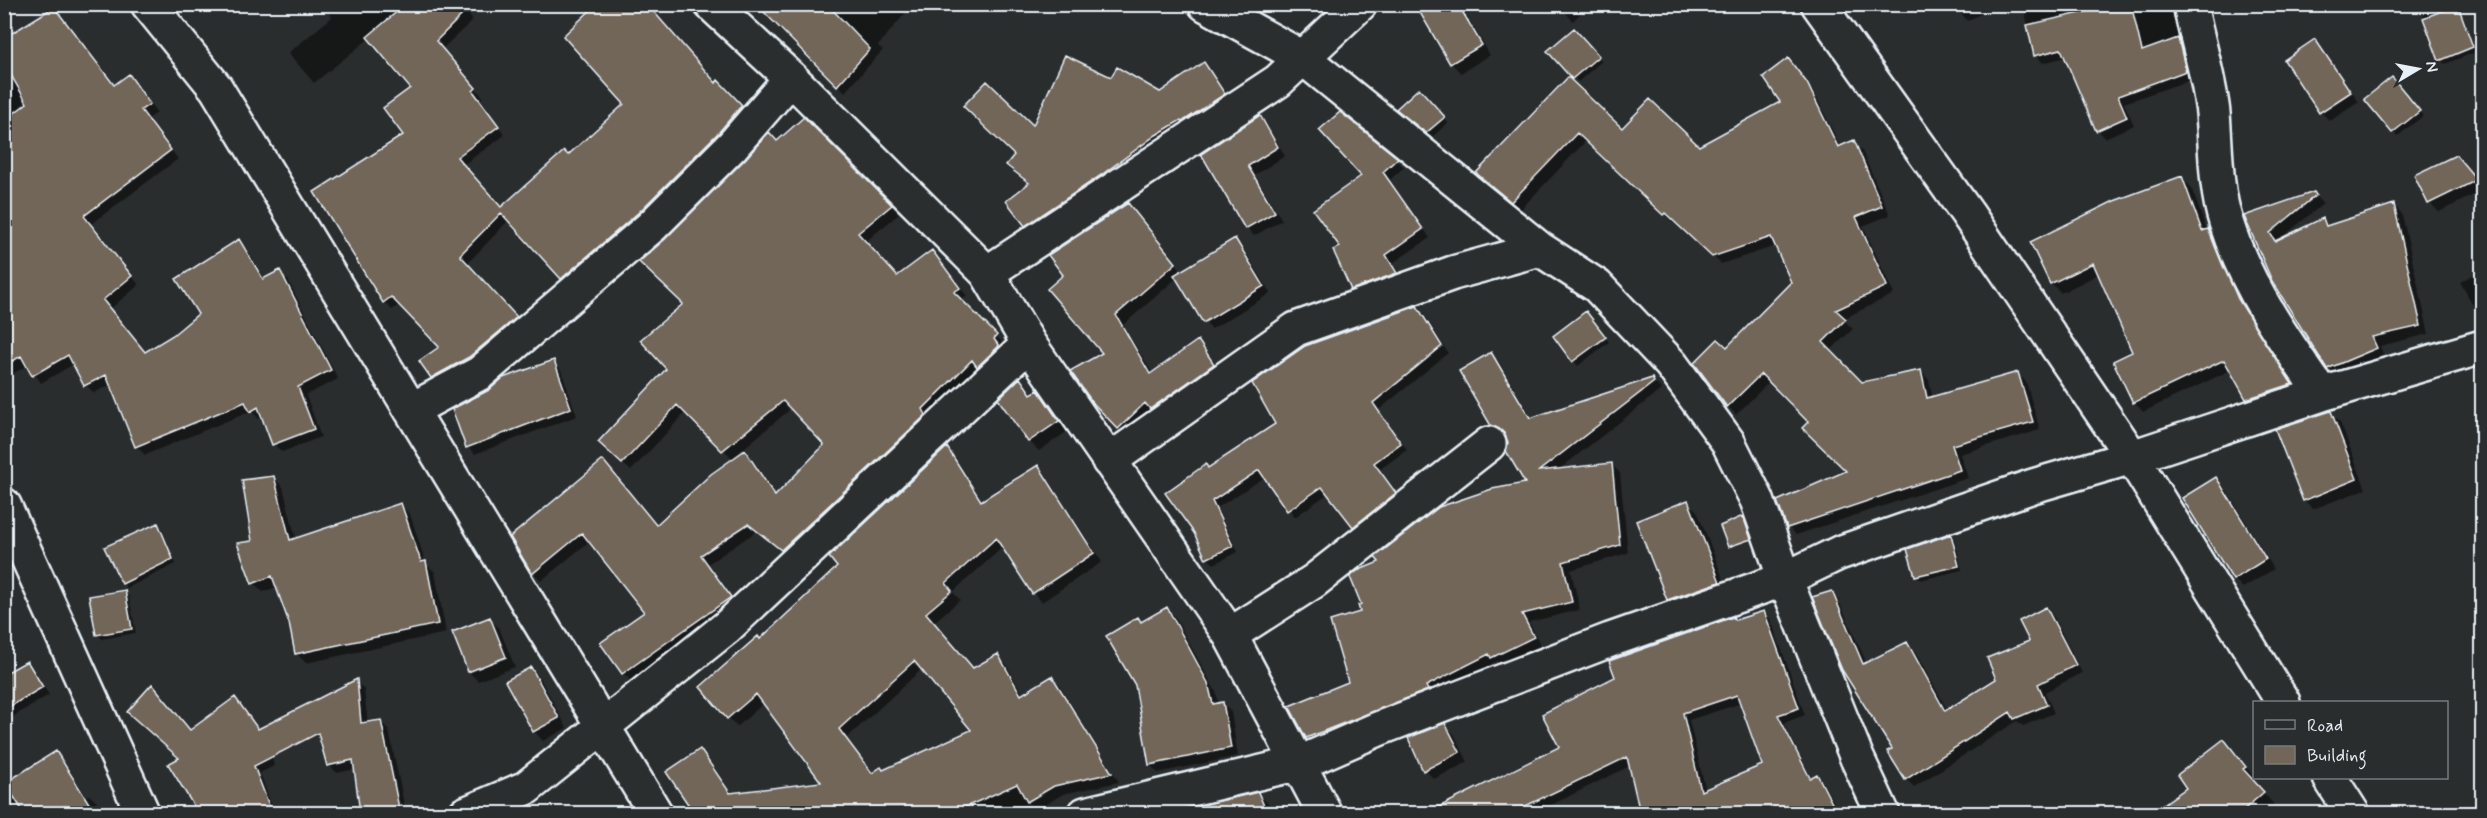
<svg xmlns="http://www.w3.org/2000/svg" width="2487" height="818" font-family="Mynerve,sans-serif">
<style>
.shadow{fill:#0007;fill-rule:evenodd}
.building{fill:#726658;stroke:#e8f1f8;stroke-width:1.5;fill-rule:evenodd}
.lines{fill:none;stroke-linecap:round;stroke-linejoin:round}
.minor-casing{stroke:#e8f1f8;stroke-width:38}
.minor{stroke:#2a2d2e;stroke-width:33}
</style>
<rect width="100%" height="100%" fill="#2a2d2e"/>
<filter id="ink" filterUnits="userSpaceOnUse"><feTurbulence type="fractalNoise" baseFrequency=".0167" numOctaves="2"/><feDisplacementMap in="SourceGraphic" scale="12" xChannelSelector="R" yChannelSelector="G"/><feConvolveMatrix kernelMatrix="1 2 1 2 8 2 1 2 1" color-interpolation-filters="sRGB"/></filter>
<g filter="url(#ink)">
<path class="shadow" d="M323 4H459L473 20 442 49 483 97 480 100 505 135 463 165 502 209 568 157 718 82 749 114 570 285 509 220 467 264 523 326 440 385 432 377 442 347 400 304 392 310 384 302 412 89 370 38 314 83 288 53 332 17Z
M776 4H913L878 46 883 50 845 92 767 14Z
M1247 4H1265L1255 13Z
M1304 4H1318L1310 10Z
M1417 4H1460L1490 55 1461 73 1451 63Z
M1558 4H1590L1573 21Z
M1955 4H2000L1967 21Z
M2012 4H2074L2079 15 2128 4H2170L2184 43 2193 79 2124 103 2134 125 2105 138 2098 130 2066 57 2043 63 2035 55 2023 5 2016 9Z
M2420 4H2459L2476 52 2445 64 2440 60Z
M54 9 115 86 129 76 137 84 157 113 148 119 178 159 91 224 139 285 110 309 146 354 174 336 199 314 239 241 247 249 265 279 280 272 288 280 338 379 306 395 321 437 282 452 273 444 263 417 259 419 251 411 145 455 137 447 112 384 94 393 86 385 74 364 41 383 28 365 4 379V39Z
M1574 30 1602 61 1578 82 1550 51Z
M2315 41 2324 51 2359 102 2330 121 2321 112 2286 61Z
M1203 64 1212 73 1232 103 1034 233 1026 225 1033 127 1112 79 1160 94Z
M1796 69 1815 94 1841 148 1854 142 1862 151 1890 215 1863 226 1894 294 1843 319 1853 329 1830 351 1862 384 1921 371 1929 380 1933 398 2018 374 2026 382 2040 430 1960 454 1968 478 1796 535 1788 527 1849 472 1810 422 1770 381 1736 415 1728 406 1727 349 1793 282 1776 246 1721 264 1674 220 1672 222 1586 141 1521 209 1486 182 1568 79 1622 130 1698 148 1783 102Z
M2396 84 2423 116 2398 136 2367 100Z
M1423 94 1448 123 1432 137 1402 113Z
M1340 114 1404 167 1390 180 1430 238 1393 263 1404 281 1360 297 1352 289 1342 247 1363 177Z
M1260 117 1267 125 1285 156 1255 175 1282 220 1254 236 1247 228 1203 155Z
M804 119 899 214 865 242 897 278 932 252 967 296 961 301 1004 344 1001 347 1006 355 790 557 757 531 708 564 738 606 631 681 623 673 646 612 590 541 541 581 534 573 512 537 611 470 657 526 745 452 753 460 777 497 826 445 792 408 732 458 686 412 631 471 608 450 668 369 685 304 777 143Z
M2456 156 2482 186V191L2439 212 2430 203Z
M2182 178 2191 187 2207 231 2217 240 2247 310 2300 394 2257 408 2248 398 2231 370 2143 412 2134 402V353L2099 274 2061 293 2051 283Z
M2313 194 2323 204 2280 239 2323 220 2329 226 2394 205 2402 214 2429 334 2380 346 2384 356 2337 377 2329 368 2246 217Z
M1136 214 1183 272 1235 240 1242 247 1271 293 1212 329 1205 322 1178 277 1123 325 1153 374 1198 342 1222 373 1128 437 1094 402Z
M2482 270V318L2477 312 2460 282Z
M1417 307 1424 314 1448 353 1379 410 1407 450 1379 470 1402 500 1360 532 1329 493 1295 517 1265 477 1217 508 1238 552 1214 564 1207 558 1208 469 1277 424Z
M1590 318 1609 342 1578 366 1555 337Z
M1491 354 1499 362 1532 419 1652 380 1660 388 1661 390 1557 471 1612 465 1620 473 1628 553 1571 570 1580 610 1529 622 1541 646 1500 665 1497 661 1433 694 1315 746 1307 738 1291 707 1349 683 1363 605 1382 563 1527 484 1507 437 1493 425Z
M553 362 561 370 577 416 475 454 468 447Z
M1020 380 1033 394 1038 392 1047 401 1068 431 1039 451 1029 441 1000 399Z
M2330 413 2340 422 2366 489 2313 509 2304 500Z
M947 449 955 457 983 502 1037 467 1046 476 1102 562 1042 602 1033 593 1003 547 953 592 960 600 933 623 974 670 998 656 1006 664 1024 696 1052 678 1060 686 1119 782 1063 794 1030 814H696L668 772 700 751 709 760 744 812 824 783 765 702 737 727 702 688 761 640 839 567ZM922 669 974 731 873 774 847 738Z
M274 478 283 487 296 539 400 505 410 514 426 564 435 572 446 633 306 663 297 654 290 623 277 587 263 592 254 583 253 542Z
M2216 479 2225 488 2274 569 2243 588 2234 579Z
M1687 502 1697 511 1728 591 1678 609 1668 599Z
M157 525 162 529 176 564 127 588 123 583Z
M1951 536 1955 540 1962 570 1921 580 1916 575Z
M125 592 129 596 136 633 102 639 98 634Z
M1832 593 1839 601 1867 664 1907 644 1915 651 1948 711 1998 680 2031 641 2046 609 2054 617 2082 673 2045 692 2054 713 2023 726 2017 721 1914 787 1906 779Z
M1167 609 1175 617 1216 692 1219 705 1223 704 1231 712 1238 756 1158 773 1150 765 1136 684 1138 619 1142 623Z
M1764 613 1771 620 1805 715 1784 723 1812 779 1817 776 1824 784 1840 814H1641L1630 766 1533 814H1477L1468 795 1561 748 1736 621ZM1742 703 1764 766 1706 791 1689 720Z
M490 619 499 628 515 667 478 681 469 672Z
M26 663 34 670 49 695 4 722V674Z
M531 669 540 678 567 728 543 741 534 731Z
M356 681 364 689 368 724 380 721 389 730 406 814H362L356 769 337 773 329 765Z
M234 699 269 744 274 766 260 773 275 814H200L170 765 181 759 190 731Z
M1445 725 1454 734 1468 762 1434 779 1425 770Z
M2224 741 2236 753 2256 780 2254 781 2274 805 2264 814H2154L2189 788Z
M56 753 63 760 86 796 89 795 97 802 102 814H4V785Z
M1258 794 1268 803 1272 814H1177Z
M610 810 613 814H601Z"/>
<path class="building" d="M406 4H473L436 41 476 88 473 91 499 126 457 157 501 207 564 151 568 155 624 104 563 36 597 4H647L716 83 718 80 742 105 719 132 639 212 561 279 501 213 460 255 517 317 469 357 431 378 419 361 439 347 391 297 383 303 314 192 403 135 383 108 410 88 367 37Z
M756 4H827L870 49 837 86Z
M1415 4H1458L1482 45 1450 64Z
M2121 4H2131L2142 51 2178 38 2186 71 2118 96 2127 117 2096 131 2061 49 2034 56 2027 25Z
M2458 5 2473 47 2439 61 2423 18Z
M54 7 114 85 129 74 150 104 141 110 171 150 84 216 132 276 103 300 145 352 173 335 198 314 176 279 239 239 263 279 280 270 331 370 298 387 314 429 272 445 258 407 250 412 245 402 135 447 106 375 84 386 68 355 32 376 21 356 4 366V121L27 103 4 63V38Z
M1574 28 1599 56 1572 79 1547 51Z
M2315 39 2351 92 2319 113 2284 60Z
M1065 55 1111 77 1117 67 1160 92 1204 62 1225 94 1182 122 1181 120 1156 135 1104 173 1025 226 1006 201 1029 183 1006 165 1014 155 963 106 987 81 1033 125Z
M1788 58 1807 83 1838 147 1854 140 1882 206 1856 217 1887 286 1836 310 1846 319 1823 342 1862 382 1921 370 1927 398 2018 372 2033 422 1952 445 1960 470 1787 528 1777 501 1846 471 1802 428 1808 422 1761 374 1727 407 1694 363 1718 339 1727 347 1791 282 1771 237 1712 257 1665 213 1663 215 1577 133 1511 202 1476 173 1568 77 1622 128 1650 99 1699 146 1780 102 1763 77Z
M2392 77 2420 111 2392 133 2364 99Z
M1419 88 1445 117 1426 133 1396 109Z
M1340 112 1398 158 1383 172 1423 229 1386 255 1397 273 1351 290 1333 250 1340 247 1313 210 1361 176 1319 130Z
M1260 115 1278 147 1248 166 1275 212 1245 229 1201 154Z
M804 117 892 205 858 233 897 276 932 250 960 288 954 292 997 335 994 339 999 346 977 367 972 360 923 409 926 415 781 550 748 524 701 555 731 597 622 674 600 643 644 612 582 533 532 574 510 537 603 460 656 525 711 474 745 450 775 496 824 445 783 401 722 451 677 405 622 464 598 442 666 369 640 340 683 304 639 262 665 239 746 158 769 132 777 141Z
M2456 155 2477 180 2428 204 2414 175Z
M2182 176 2202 231 2208 229 2238 299 2292 384 2246 399 2224 360 2133 403 2113 361 2132 352 2093 263 2050 284 2030 242 2114 201Z
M2314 192 2316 195 2270 233 2275 241 2323 218 2326 226 2394 204 2421 326 2372 337 2377 348 2327 369 2272 281 2244 216Z
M1128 203 1176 263 1116 315 1150 374 1198 340 1214 364 1150 409 1145 403 1118 429 1093 403 1070 371 1102 353 1047 289 1063 275 1048 255Z
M1235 238 1264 286 1203 323 1174 275Z
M1417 306 1442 346 1373 403 1401 443 1374 463 1396 493 1353 527 1322 487 1287 511 1259 470 1212 501 1233 546 1206 559 1194 533 1165 493 1206 464 1208 468 1275 424 1252 383 1305 346Z
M1586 311 1606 337 1572 362 1553 336Z
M1491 352 1530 418 1652 378 1654 382 1539 471 1612 463 1620 545 1563 562 1572 602 1522 614 1534 637 1491 658 1489 654 1426 686 1428 690 1306 738 1289 706 1348 682 1330 621 1360 612 1358 605 1361 604 1350 577 1357 571 1379 562 1375 557 1439 507 1492 489 1525 483 1506 451 1508 442 1504 433 1491 426 1459 371Z
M554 360 571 408 466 448 452 409 489 390 503 378Z
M1020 378 1031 394 1038 390 1059 421 1028 442 998 399Z
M2331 411 2357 479 2303 501 2275 429Z
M947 447 981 501 1038 465 1094 553 1032 594 996 538 946 583 952 591 926 613 973 668 998 654 1021 695 1052 676 1112 773 1054 786 1027 802 1017 784 952 813H694L666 772 700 749 730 793 821 782 756 694 727 719 700 687 758 636 760 639 837 567 829 557ZM914 661 971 730 883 770 881 767 872 773 839 729Z
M274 476 290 540 401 503 421 562 426 561 438 624 295 654 289 623 272 576 252 584 237 543 252 541 242 480Z
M2216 477 2266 559 2233 580 2182 498Z
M1688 500 1720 582 1667 600 1636 521Z
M1743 516 1751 539 1728 547 1720 526Z
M158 523 173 559 122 584 104 547Z
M1951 534 1959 566 1915 576 1907 549Z
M125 590 132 629 96 635 89 596Z
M1832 591 1863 664 1907 642 1945 711 1996 679 1987 658 2029 641 2019 621 2046 607 2076 665 2038 684 2047 705 2014 719 2010 712 1905 780 1887 751 1892 749 1842 670 1812 597Z
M1167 607 1208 683 1213 704 1223 702 1231 748 1149 765 1135 685 1106 636 1138 617 1141 622Z
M1764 611 1799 708 1778 715 1810 778 1817 774 1837 813H1640L1627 757 1511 813H1427L1559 747 1542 714 1615 677 1609 661 1733 617 1735 620ZM1737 695 1762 765 1701 791 1683 713Z
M490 617 506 657 468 672 452 632Z
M27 661 43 687 4 710V674Z
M531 667 559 718 533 732 505 681Z
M357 679 361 723 381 720 400 813H360L353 760 327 766 318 733 254 766 270 808 253 813H198L168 764 179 758 127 712 152 684 190 730 235 697 258 729Z
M1445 723 1460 752 1423 771 1408 738Z
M2224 739 2246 767 2243 769 2264 792 2240 813H2151L2186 788 2177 775Z
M56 751 95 813H24L5 783Z
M1258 792 1267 813H1168Z"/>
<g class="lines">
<g class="minor-casing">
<path id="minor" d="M148 4 216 88 656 814
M711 4 791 78 987 273 1029 344 1230 635 1325 814
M1205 4 1303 58 1540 249 1597 286 1671 364 1728 442 1757 500 1785 579 1857 758 1883 814
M1818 4 1967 213 2132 457 2283 702
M2190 4C2197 40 2209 77 2213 113 2216 149 2215 187 2226 222 2246 286 2284 340 2322 394
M987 273 1278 81 1360 4
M411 410 480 373 652 226 733 145 791 78
M1109 461 1296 329 1453 273 1540 249
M4 505 143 814
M1230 635 1314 581 1489 444
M2330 778 2353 814
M465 814 526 788 727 627 1029 344
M1085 814 1300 763 1378 729 1610 640 1785 579 1839 553 2033 486 2132 457 2322 394 2482 347"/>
</g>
<use href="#minor" class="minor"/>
</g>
</g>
<rect width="2487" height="818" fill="none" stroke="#2a2d2e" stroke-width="24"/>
<rect x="12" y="12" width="2463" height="794" fill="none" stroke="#e8f1f8" stroke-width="2" filter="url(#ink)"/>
<rect x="2253" y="701" width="195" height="78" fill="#2a2d2e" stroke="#767b7f" stroke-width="1.5"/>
<rect x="2265" y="720" width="30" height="9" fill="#2a2d2e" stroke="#767b7f" stroke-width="1.5"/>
<text x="2307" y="731" font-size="18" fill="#e8f1f8">Road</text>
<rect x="2265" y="746" width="30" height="18" fill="#726658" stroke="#767b7f" stroke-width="1.5"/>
<text x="2307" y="761" font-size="18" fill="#e8f1f8">Building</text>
<g transform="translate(2418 69) rotate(80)" stroke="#2a2d2e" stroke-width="4.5" paint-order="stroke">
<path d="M0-4.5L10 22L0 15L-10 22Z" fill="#e8f1f8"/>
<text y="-9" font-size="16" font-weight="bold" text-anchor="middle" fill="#e8f1f8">N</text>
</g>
</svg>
